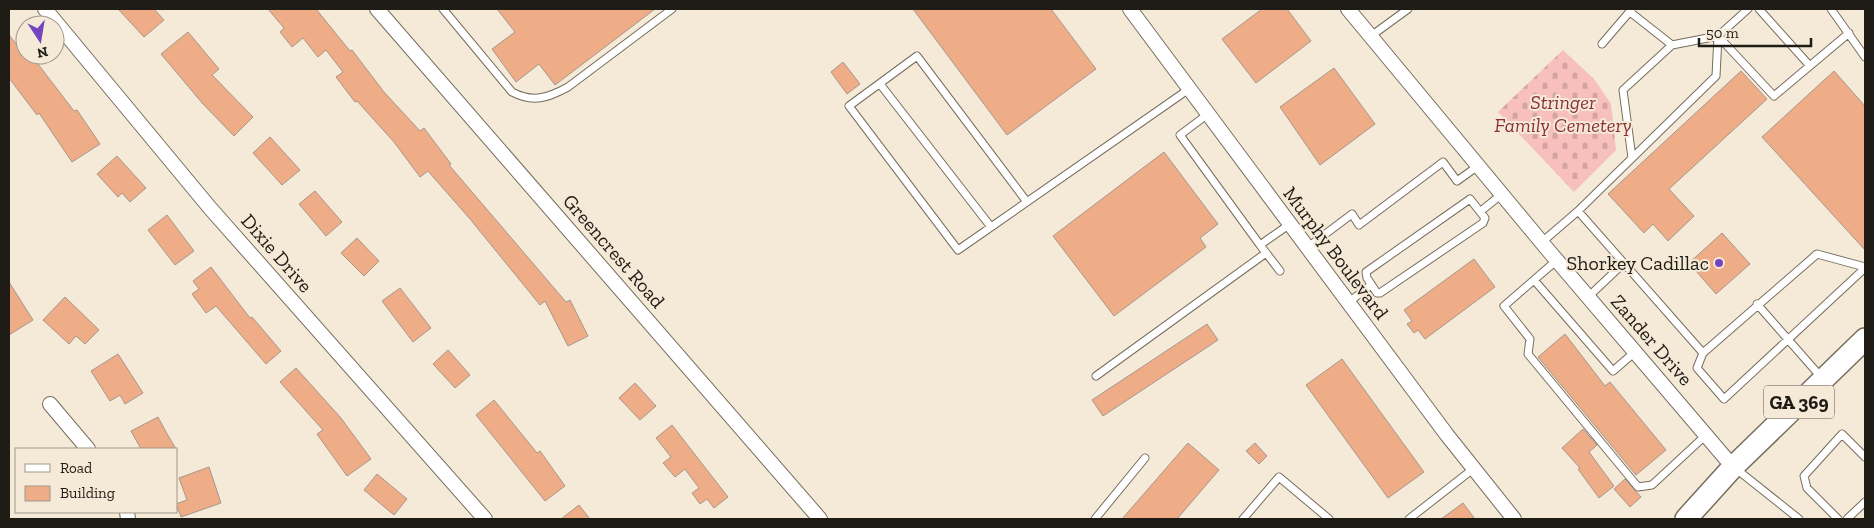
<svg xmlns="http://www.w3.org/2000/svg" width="1874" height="528" font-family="'Zilla Slab',serif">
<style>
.cemetery{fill:url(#cemetery-stones)}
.building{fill:#eeac87;stroke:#a8968c}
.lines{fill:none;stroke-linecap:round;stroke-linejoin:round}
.lane-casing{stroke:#776d5e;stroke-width:9}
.street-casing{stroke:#776d5e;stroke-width:16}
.primary-casing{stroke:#776d5e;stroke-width:24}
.lane{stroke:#fff;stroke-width:7}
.street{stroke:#fff;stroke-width:14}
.primary{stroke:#fff;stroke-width:21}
.poi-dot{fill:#7346be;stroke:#f5ead8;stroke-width:2}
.labels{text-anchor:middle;stroke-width:4;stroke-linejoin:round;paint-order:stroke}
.shield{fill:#f5ead8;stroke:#5f5950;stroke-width:1}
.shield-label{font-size:19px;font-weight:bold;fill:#1f1b15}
.park-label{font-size:20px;font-style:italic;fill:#8b3133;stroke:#f5ead8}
.street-label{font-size:20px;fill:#1f1b15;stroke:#f5ead8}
.poi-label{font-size:20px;fill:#1f1b15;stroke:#f5ead8;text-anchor:end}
</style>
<defs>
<pattern id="cemetery-stones" width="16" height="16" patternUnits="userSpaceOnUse" patternTransform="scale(1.25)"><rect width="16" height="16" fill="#f7c0bd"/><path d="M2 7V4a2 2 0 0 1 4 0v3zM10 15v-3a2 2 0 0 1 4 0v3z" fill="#d3a4a2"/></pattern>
</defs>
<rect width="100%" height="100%" fill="#f5ead8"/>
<path class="cemetery" d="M1563 50 1595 80 1611 104 1616 150 1574 192 1498 112Z"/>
<path class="building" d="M118 9H154L164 20 144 37Z
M268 9H316L350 51 352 50 384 92 420 131 424 128 451 164 449 165 566 302 570 300 588 336 568 346 545 301 540 305 470 219 428 171 420 177 394 142 357 101 355 102 336 77 343 72 326 50 318 57 303 38 292 47 280 32 284 28Z
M497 9H655L555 85 539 64 516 82 492 49 515 32Z
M913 9H1051L1096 69 1007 135Z
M1262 9H1287L1311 41 1256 83 1222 39Z
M188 32 219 69 212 75 253 117 234 136 203 104 161 54Z
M9 35 25 55H31L74 111 77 110 100 144 72 162 39 113 37 115 9 78Z
M843 62 860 84 847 94 831 72Z
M1334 68 1375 124 1320 165 1280 107Z
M1741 71 1767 99 1669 189 1694 216 1668 241 1653 224 1644 233 1608 194Z
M1834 71 1865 106V250L1762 137Z
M270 137 300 170 282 185 253 153Z
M1164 152 1218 224 1200 238 1206 247 1114 316 1053 236Z
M117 156 146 188 130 202 122 193 118 197 97 174Z
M315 191 342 222 326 236 299 204Z
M167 215 194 251 175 265 148 230Z
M1722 233 1750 264 1716 294 1689 263Z
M357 238 379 261 364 276 341 253Z
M1474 259 1495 287 1425 339 1418 330 1414 333 1407 324 1412 321 1404 310Z
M211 267 250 318 252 317 281 351 266 364 216 306 206 313 192 294 199 289 193 281Z
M9 282 33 320 9 335Z
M400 288 431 328 413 342 382 301Z
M65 297 99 330 85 344 76 336 69 344 43 320Z
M1207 324 1218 340 1103 416 1092 400Z
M1565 334 1605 386 1610 382 1666 450 1636 475 1538 357Z
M448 350 470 375 455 388 433 364Z
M118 354 143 393 125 404 120 395 110 401 91 371Z
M1342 359 1424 472 1388 498 1306 385Z
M296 368 341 418 371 459 347 476 317 434 323 430 280 382Z
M635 383 656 406 640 420 619 398Z
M494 400 537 453 540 451 565 486 545 501 476 415Z
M158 417 166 432 176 449H141L131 431Z
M672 425 728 497 714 508 707 499 700 504 692 493 699 488 685 469 675 477 663 463 671 457 656 438Z
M1583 429 1597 445 1589 452 1614 486 1599 498 1578 469 1580 468 1562 448Z
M1188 443 1219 470 1177 519H1122Z
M1255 443 1267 456 1259 464 1246 451Z
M209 467 221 503 181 517 176 504 187 500 179 478Z
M377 474 407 499 394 515 364 490Z
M1625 479 1641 497 1630 507 1614 489Z
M1463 503 1475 519H1441Z
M579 505 590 519H561Z"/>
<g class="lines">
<g class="lane-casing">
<path id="lane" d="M443 9 512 92C533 103 548 98 568 87L672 9
M1748 9 1718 36 1774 96 1849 33
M1759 9 1810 66
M1831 9 1865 57
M1371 36 1408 9
M1602 44 1631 10
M880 84 991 227
M1208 114 1180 135 1260 245
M1632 158 1623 90 1672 45
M1470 199 1485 218 1483 223 1380 293H1377L1367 278 1366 272Z
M1027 202 917 56 849 106 958 250 1189 89
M1481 211 1502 194
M1578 211 1716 76 1718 36 1672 45 1630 12
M1542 242 1578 211 1703 353 1817 254 1865 267
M1308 247 1352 214 1359 225 1443 162 1457 181 1478 166
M1557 260 1504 306 1530 339 1528 354 1638 487 1652 485 1706 435
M1280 271 1260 245 1290 224
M1534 280 1613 371 1636 351
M1588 297 1624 263
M1349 302 1371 285
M1757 304 1821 377
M1703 353 1697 368 1724 399 1865 268
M1096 376 1266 253
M1735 468 1799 519
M1095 519 1145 458
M1243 519 1279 477 1329 519
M1409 519 1473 469
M1838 519 1807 488 1804 476 1842 434 1865 457
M1847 519 1865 502"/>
</g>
<g class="street-casing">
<path id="street" d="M45 9 210 208 485 519
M377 9 820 519
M1130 9 1447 435 1514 519
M1348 9 1548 250 1733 467
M50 404 88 449
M127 512 128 519"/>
</g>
<g class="primary-casing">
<path id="primary" d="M1686 519 1733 467 1865 339"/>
</g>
<use href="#lane" class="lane"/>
<use href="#street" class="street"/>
<use href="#primary" class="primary"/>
</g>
<circle class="poi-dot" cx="1719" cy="263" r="5"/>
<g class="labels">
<rect class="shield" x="1764" y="385.5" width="70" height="33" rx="4"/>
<g class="shield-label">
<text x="1799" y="409">GA 369</text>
</g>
<g class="park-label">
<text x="1563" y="109">Stringer<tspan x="1563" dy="23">Family Cemetery</tspan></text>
</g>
<g class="street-label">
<text transform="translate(614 251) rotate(49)" y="7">Greencrest Road</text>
<text transform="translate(277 253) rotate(49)" y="7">Dixie Drive</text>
<text transform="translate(1336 253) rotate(53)" y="7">Murphy Boulevard</text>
<text transform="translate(1652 340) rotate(49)" y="7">Zander Drive</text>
</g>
<g class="poi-label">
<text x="1709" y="270">Shorkey Cadillac</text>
</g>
</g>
<rect width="1874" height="528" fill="none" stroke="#1f1b15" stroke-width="20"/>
<rect x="15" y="448" width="162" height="65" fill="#f5ead8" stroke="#9f978a"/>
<rect x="25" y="464" width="25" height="8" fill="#ffffff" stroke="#9f978a"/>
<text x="60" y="473" font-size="15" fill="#1f1b15">Road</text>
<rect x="25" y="486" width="25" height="15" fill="#eeac87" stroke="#9f978a"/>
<text x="60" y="498" font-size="15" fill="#1f1b15">Building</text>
<g transform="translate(40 40) rotate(168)"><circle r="24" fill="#f5ead8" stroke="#9f978a"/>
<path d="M0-4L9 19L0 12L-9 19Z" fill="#7346be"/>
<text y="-8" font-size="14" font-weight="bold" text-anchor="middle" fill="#1f1b15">N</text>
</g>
<path d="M1699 38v8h112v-8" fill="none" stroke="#1f1b15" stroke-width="2.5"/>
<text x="1706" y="38" font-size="15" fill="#1f1b15" stroke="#f5ead8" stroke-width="4" paint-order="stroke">50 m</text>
</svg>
